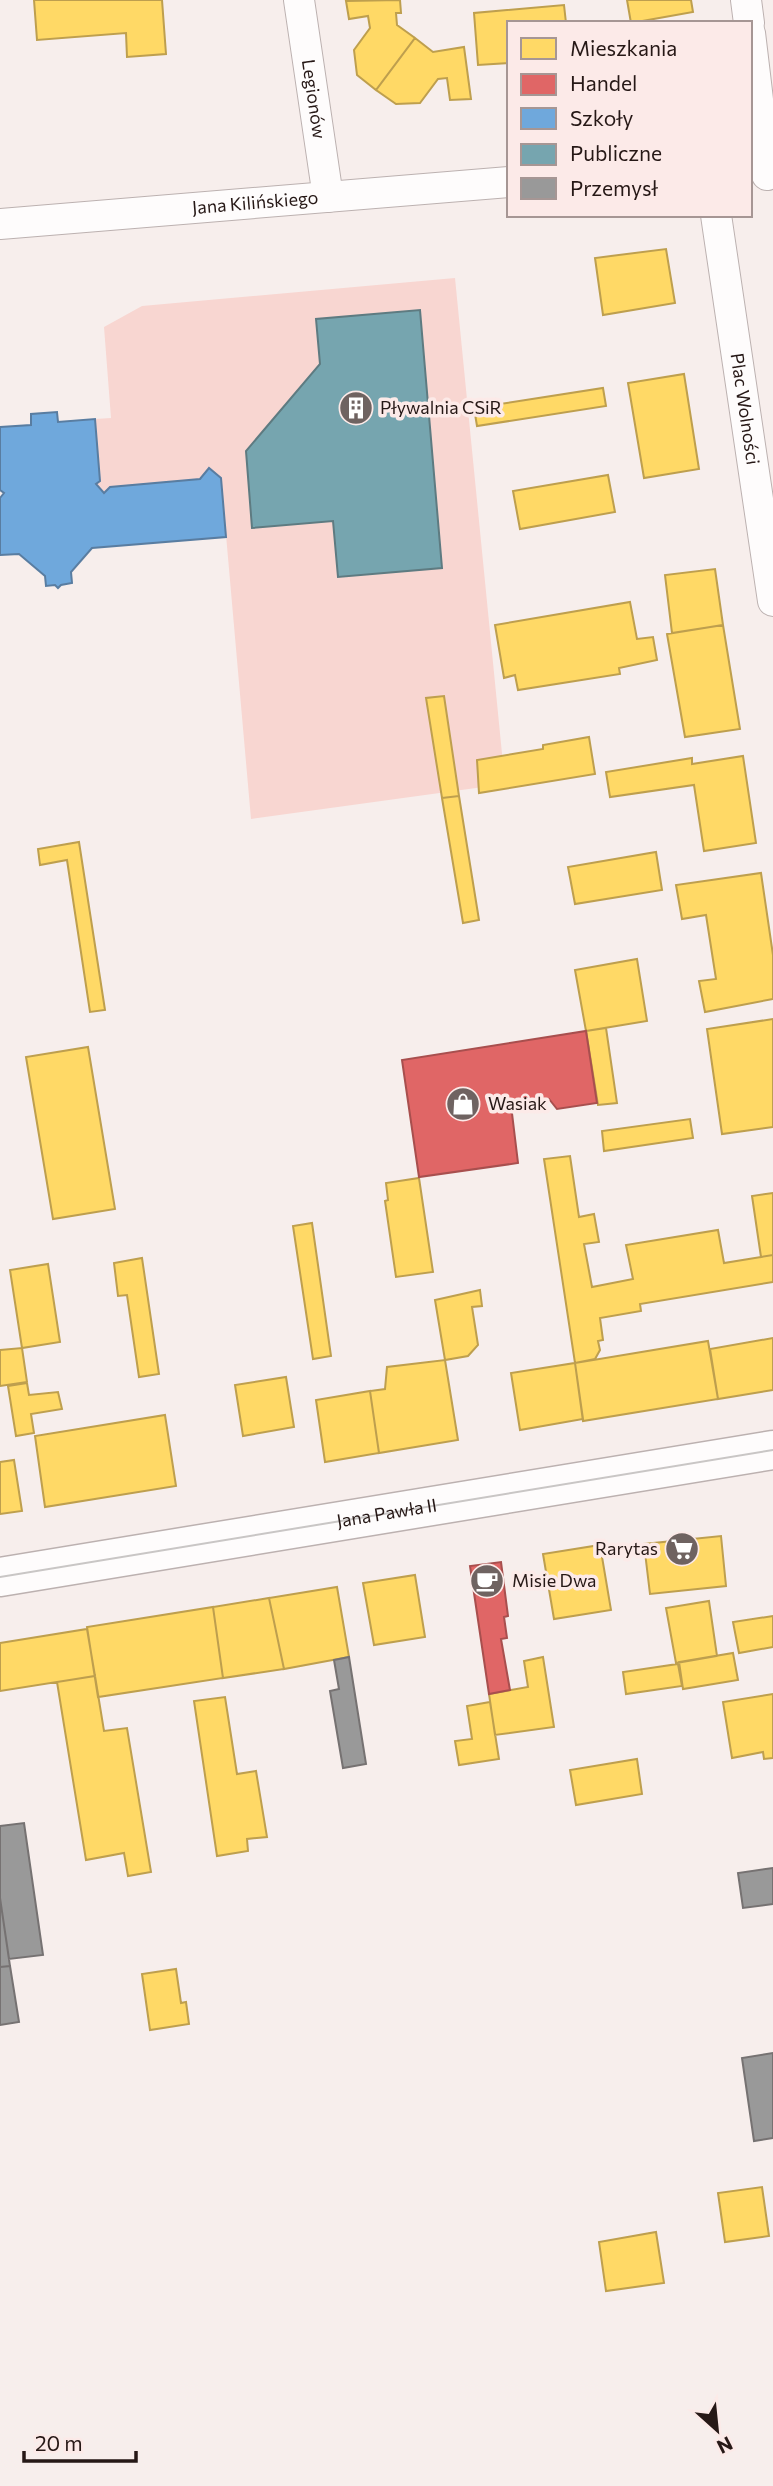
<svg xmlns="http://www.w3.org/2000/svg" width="773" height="2486" font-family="Commissioner,sans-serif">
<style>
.green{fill:#f8d6d1}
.homes{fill:#ffd966;stroke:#be9f4e;stroke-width:2}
.shops{fill:#e06666;stroke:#a84f4e;stroke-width:2}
.schools{fill:#6fa8dc;stroke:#597da1;stroke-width:2}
.public{fill:#76a5af;stroke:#5e7b81;stroke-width:2}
.industry{fill:#999;stroke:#767272;stroke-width:2}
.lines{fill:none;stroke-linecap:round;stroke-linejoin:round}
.minor-casing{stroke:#bcb1b0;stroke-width:32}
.secondary-casing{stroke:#bcb1b0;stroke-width:41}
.minor{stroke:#fefcfc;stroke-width:30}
.secondary{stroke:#fefcfc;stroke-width:38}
.tram{stroke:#c9c6c5;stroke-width:2}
.labels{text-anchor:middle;stroke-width:7;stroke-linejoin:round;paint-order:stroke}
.street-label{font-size:18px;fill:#261816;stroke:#fceae8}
.poi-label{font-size:18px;fill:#261816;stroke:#fceae8;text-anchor:start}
</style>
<rect width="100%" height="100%" fill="#f7eeec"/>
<path class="green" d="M455 278 505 784 251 819 221 478 209 468 200 479 110 487 104 493 96 484 100 480 95 419 111 418 104 327 142 306Z"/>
<path class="homes" d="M34 0H162L166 54 127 57 126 33 37 40Z
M400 0 401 13H396L397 25 415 38 376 90 357 75 354 50 370 28 368 16 349 19 346 1Z
M627 0H691L693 12 631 23Z
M564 5 566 23H509V63L478 65 474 13Z
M415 38 433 52 464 47 471 99 450 100 447 78 438 79 420 103 396 104 376 90Z
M666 249 675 303 603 315 595 258Z
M684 374 699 469 644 478 628 383Z
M603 388 606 406 477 426 474 408Z
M608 475 615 512 520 529 513 491Z
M715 569 723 625 672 633 665 575Z
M630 602 637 639 653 637 657 660 619 668 620 674 518 690 515 675 504 678 495 625Z
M723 625 740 729 685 737 667 634Z
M444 696 459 796 442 798 426 698Z
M589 737 595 774 479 793 477 760 543 749V745Z
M743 756 756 843 704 851 694 785 610 797 606 772 692 758V764Z
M459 796 479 920 463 923 442 798Z
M79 842 105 1010 90 1012 67 860 40 865 38 849Z
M656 852 662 890 575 904 568 867Z
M761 873 773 955V999L705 1012 699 981 716 979 706 915 682 919 676 885Z
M637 959 647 1021 586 1031 575 970Z
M773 1019V1127L722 1134 707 1029Z
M606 1028 617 1103 598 1105 586 1031Z
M88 1047 115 1209 53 1219 26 1057Z
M690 1119 693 1138 604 1151 602 1131Z
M570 1156 579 1217 594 1214 599 1242 584 1244 592 1287 633 1279 626 1245 718 1230 724 1263 773 1255V1282L640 1304 641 1311 600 1318 603 1340 598 1341 600 1350 595 1359 575 1363 544 1159Z
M419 1178 433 1272 396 1277 385 1201 388 1200 386 1183Z
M773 1193V1255L761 1257 752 1196Z
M312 1223 331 1356 313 1359 293 1226Z
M142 1258 159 1374 139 1377 127 1295 118 1296 114 1263Z
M48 1264 60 1342 22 1348 10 1270Z
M480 1290 482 1306 472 1307 478 1345 468 1356 445 1360 435 1300Z
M773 1338V1390L718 1399 710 1349Z
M708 1341 718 1399 583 1421 575 1363Z
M22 1348 27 1382 0 1386V1350Z
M445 1360 458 1440 379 1453 370 1391 385 1389 387 1367Z
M575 1363 583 1419 520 1430 511 1373Z
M286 1377 294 1427 243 1436 235 1385Z
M27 1383 29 1395 58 1392 62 1409 31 1414 34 1433 16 1436 8 1386Z
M370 1391 379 1453 325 1462 316 1400Z
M165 1415 176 1486 45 1507 35 1436Z
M14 1460 22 1511 0 1514V1462Z
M721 1536 726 1586 650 1594 644 1544Z
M600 1545 611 1610 554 1619 543 1554Z
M415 1575 425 1637 374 1645 363 1583Z
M337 1587 349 1657 284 1669 269 1598Z
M269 1598 284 1669 223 1678 213 1607Z
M709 1601 717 1656 676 1663 666 1608Z
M213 1607 223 1678 98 1697 87 1627Z
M773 1616V1647L739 1653 733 1622Z
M87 1629 95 1676 0 1691V1643Z
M733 1653 738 1680 683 1689 679 1662Z
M543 1657 554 1727 495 1735 489 1694 528 1687 524 1661Z
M678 1664 682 1686 626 1694 623 1672Z
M95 1676 104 1731 127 1728 151 1872 128 1876 124 1853 86 1860 57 1682Z
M773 1694V1758L764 1759 763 1752 732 1758 723 1702Z
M225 1697 237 1774 256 1771 267 1837 247 1839 248 1851 217 1856 194 1701Z
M490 1702 499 1759 459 1765 455 1741 472 1739 467 1706Z
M637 1759 642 1794 576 1805 570 1770Z
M176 1969 181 2003 186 2002 189 2024 150 2030 142 1974Z
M762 2187 769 2236 725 2242 718 2193Z
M656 2232 664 2283 606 2291 599 2242Z"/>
<path class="shops" d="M586 1031 597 1103 557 1109 549 1099 511 1105 518 1163 419 1177 402 1060Z
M501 1562 508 1616 504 1617 507 1638 501 1639 510 1690 489 1694 470 1566Z"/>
<path class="schools" d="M57 412 58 422 95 419 100 481 96 484 104 493 110 487 200 479 209 468 221 478 226 537 92 548 71 572 72 583 61 585 58 588 55 585 46 586 45 576 19 554 0 555V498L4 493 0 490V427L31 425V414Z"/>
<path class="public" d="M420 310 442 568 338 577 333 521 252 528 246 451 320 364 316 319Z"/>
<path class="industry" d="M349 1657 366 1764 343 1768 330 1691 339 1689 334 1660Z
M24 1823 43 1955 9 1959 0 1898V1826Z
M773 1868V1904L743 1908 738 1873Z
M0 1898 10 1966 0 1967Z
M10 1966 19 2022 0 2025V1967Z
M773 2053V2138L754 2141 742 2058Z"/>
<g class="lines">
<g class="minor-casing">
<g id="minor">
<path id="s1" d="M299 0 328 197"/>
<path d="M746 0 749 23"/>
<path d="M750 33 767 175"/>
<path id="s2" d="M716 215 773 601"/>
<path id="s3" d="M0 224 509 182"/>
</g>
</g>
<g class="secondary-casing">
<g id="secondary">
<path id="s4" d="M0 1577 773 1450"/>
</g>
</g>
<use href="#minor" class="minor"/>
<use href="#secondary" class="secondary"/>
<path class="tram" d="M0 1577 773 1450"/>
</g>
<defs>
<g id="building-disc" transform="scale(1.75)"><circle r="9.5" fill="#6f6361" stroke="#fceae8"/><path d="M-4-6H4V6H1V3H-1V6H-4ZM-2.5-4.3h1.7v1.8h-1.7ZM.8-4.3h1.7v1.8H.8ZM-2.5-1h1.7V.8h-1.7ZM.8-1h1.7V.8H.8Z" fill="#fff"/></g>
<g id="shop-disc" transform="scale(1.75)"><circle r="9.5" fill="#6f6361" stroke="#fceae8"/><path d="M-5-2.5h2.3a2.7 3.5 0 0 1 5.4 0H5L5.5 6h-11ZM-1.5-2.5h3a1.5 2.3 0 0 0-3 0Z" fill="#fff"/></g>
<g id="supermarket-disc" transform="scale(1.75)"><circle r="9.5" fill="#6f6361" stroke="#fceae8"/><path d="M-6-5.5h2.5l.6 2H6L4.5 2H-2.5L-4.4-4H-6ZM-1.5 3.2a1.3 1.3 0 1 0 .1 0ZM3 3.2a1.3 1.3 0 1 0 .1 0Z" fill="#fff"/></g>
<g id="cafe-disc" transform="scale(1.75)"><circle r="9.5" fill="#6f6361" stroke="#fceae8"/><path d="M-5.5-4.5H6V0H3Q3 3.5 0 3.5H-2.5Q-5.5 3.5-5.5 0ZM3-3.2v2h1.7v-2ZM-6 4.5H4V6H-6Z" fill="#fff"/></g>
</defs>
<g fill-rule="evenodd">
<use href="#building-disc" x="356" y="408"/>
<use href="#shop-disc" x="463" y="1104"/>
<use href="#supermarket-disc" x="682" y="1549"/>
<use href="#cafe-disc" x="487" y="1581"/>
</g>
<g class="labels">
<g class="street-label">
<text dy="6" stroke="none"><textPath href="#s1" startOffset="100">Legionów</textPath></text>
<text dy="6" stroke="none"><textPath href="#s3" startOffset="256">Jana Kilińskiego</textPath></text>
<text dy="6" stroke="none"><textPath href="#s2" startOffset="196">Plac Wolności</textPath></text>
<text dy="6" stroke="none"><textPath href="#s4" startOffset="392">Jana Pawła II</textPath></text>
</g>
<g class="poi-label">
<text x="380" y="414">Pływalnia CSiR</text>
<text x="488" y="1110">Wasiak</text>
<text x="658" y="1555" text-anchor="end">Rarytas</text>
<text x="512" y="1587">Misie Dwa</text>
</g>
</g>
<rect x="507" y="21" width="245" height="196" fill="#fceae8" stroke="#a69694" stroke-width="2"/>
<rect x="521" y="38" width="35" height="21" fill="#ffd966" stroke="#a69694" stroke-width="2"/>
<text x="570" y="56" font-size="21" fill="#261816">Mieszkania</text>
<rect x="521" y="74" width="35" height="21" fill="#e06666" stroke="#a69694" stroke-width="2"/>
<text x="570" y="91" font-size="21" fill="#261816">Handel</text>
<rect x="521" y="108" width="35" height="21" fill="#6fa8dc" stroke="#a69694" stroke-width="2"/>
<text x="570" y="126" font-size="21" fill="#261816">Szkoły</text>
<rect x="521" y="144" width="35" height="21" fill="#76a5af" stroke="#a69694" stroke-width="2"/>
<text x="570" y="161" font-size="21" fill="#261816">Publiczne</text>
<rect x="521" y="178" width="35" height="21" fill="#999999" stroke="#a69694" stroke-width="2"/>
<text x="570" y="196" font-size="21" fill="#261816">Przemysł</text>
<g transform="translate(717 2430) rotate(153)" stroke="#fceae8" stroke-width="5" paint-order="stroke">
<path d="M0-5L12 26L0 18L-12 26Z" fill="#261816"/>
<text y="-10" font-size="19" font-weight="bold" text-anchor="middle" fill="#261816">N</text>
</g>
<path d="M24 2451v10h112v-10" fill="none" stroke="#261816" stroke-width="3.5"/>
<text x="35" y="2451" font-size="21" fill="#261816" stroke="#fceae8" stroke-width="5" paint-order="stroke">20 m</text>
</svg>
